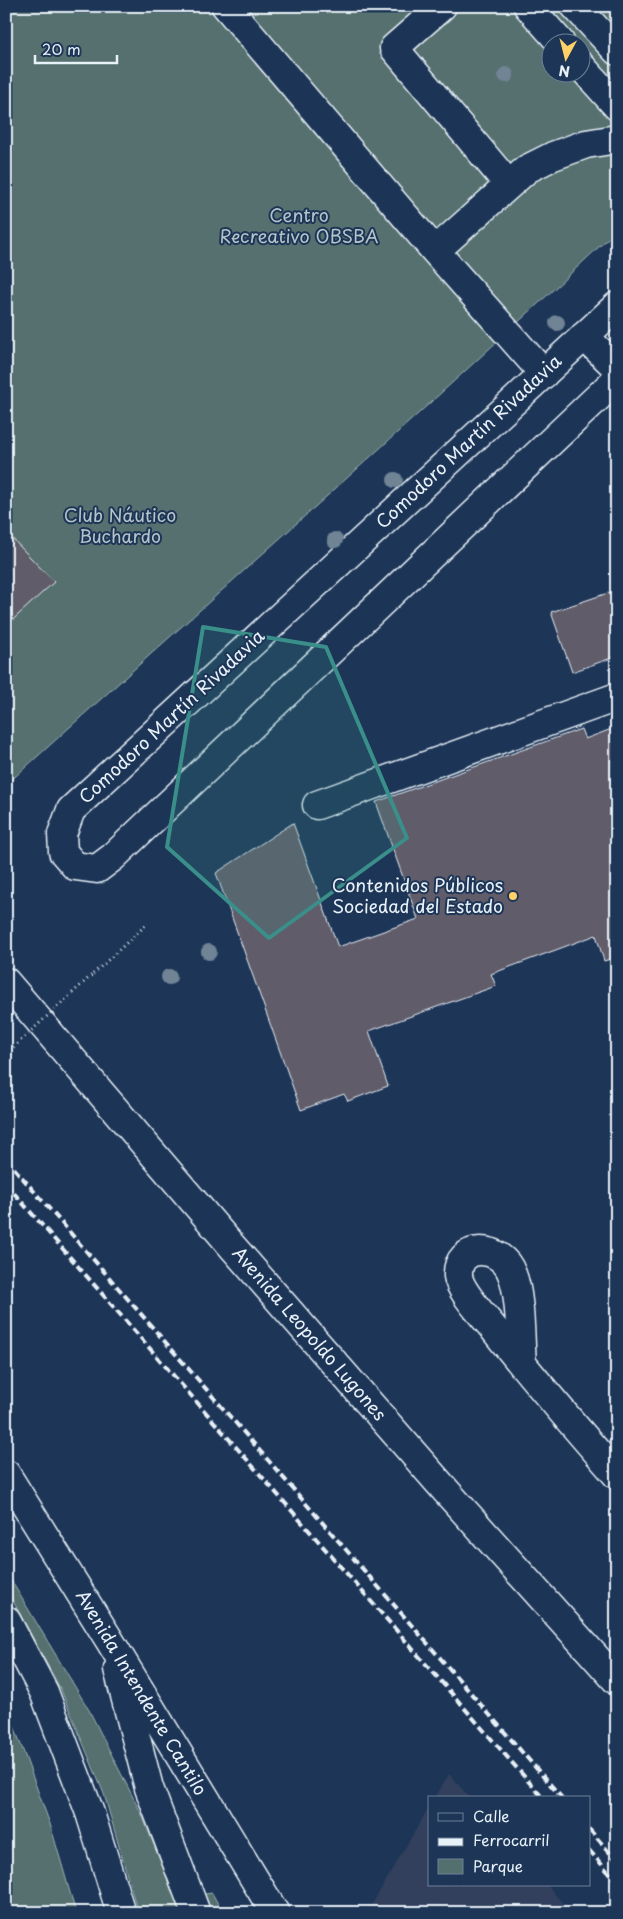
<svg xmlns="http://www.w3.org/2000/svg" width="623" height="1919" font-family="'Playpen Sans',sans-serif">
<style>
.built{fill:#31415d}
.green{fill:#54706e;stroke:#9eb0b3;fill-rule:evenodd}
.building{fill:#605c6b;stroke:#e8f1f8}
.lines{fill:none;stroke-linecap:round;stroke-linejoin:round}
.minor-casing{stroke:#e8f1f8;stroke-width:31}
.highway-casing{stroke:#e8f1f8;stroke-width:31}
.path{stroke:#e8f1f8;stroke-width:3;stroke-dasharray:1 4;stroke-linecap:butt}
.minor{stroke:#1d3557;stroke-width:28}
.highway{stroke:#1d3557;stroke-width:28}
.rail{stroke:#e8f1f8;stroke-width:4;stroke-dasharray:8 4;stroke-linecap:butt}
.path-bridge{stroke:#e8f1f8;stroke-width:3;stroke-dasharray:1 4;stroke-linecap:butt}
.tree{fill:#708495}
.marked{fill:#3a8f8a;fill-opacity:0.2;stroke:#3a8f8a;stroke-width:4;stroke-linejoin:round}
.poi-dot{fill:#ffd166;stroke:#1d3557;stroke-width:2}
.labels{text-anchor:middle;stroke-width:4;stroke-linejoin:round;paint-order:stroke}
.park-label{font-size:18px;fill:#b4c4c8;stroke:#1d3557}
.street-label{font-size:18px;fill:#e8f1f8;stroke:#1d3557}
.poi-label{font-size:18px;fill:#e8f1f8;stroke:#1d3557;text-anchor:end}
</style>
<rect width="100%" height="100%" fill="#1d3557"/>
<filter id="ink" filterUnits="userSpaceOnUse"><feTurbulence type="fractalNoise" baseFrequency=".02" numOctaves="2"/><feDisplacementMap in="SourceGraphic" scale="10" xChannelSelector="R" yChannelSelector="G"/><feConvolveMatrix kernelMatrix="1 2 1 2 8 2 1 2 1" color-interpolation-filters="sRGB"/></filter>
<g filter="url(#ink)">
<path class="built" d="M449 1774 470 1798H435Z
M429 1807V1885H547L571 1913H367Z"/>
<path class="green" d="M6 6H617V230C417 419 209 600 6 785ZM550 42H580V72H550Z
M6 1572 89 1710 142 1815 181 1913H138L104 1794 61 1690 6 1588Z
M6 1704 50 1824 76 1913H6Z
M212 1893 223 1913H205L198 1895Z"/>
<path class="building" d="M6 532 54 582 6 626Z
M617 590V656L572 672 551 612Z
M617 727V957L604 961 596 935 491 974 496 986 369 1031 388 1086 348 1101 344 1094 301 1110 216 873 293 823 338 947 418 919 376 802 581 729 585 739Z"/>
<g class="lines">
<g class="minor-casing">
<path id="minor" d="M226 6 435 251 544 374
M442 6 394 48 509 185
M528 6 560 42
M575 6 617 51
M580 65 617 106
M435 251 527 169 553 156 586 144 617 139
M617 306 71 810 62 834 63 852 75 866 97 869 113 857 617 379
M584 336 617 368
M317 805 617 697
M522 1364C520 1339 521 1296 512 1274 501 1243 456 1243 458 1276 460 1292 484 1316 494 1329 533 1379 575 1427 617 1475
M6 1620 44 1692 90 1813 121 1913"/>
</g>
<g class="highway-casing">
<path id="highway" d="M6 982 231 1245 447 1492 617 1681
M6 1474 110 1641 275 1913
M118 1669 149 1788 196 1913"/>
</g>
<path class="path" d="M93 974 148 923"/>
<use href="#minor" class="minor"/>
<use href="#highway" class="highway"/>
<path class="rail" d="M6 1159 562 1798
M6 1184 543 1798
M589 1829 617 1861
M589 1850 617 1882"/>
<path class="path-bridge" d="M6 1054 93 974"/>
</g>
<g class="tree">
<circle cx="506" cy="75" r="8"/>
<circle cx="557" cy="323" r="8"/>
<circle cx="395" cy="480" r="8"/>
<circle cx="335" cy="540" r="8"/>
<circle cx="209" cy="952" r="8"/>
<circle cx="169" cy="977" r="8"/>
</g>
</g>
<path class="marked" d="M203 627 326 647 407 838 269 938 167 847Z"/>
<circle class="poi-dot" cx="513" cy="896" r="5"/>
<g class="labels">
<g class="park-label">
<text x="299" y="222">Centro<tspan x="299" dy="21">Recreativo OBSBA</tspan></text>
<text x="120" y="522">Club Náutico<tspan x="120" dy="21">Buchardo</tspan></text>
</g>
<g class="street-label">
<text transform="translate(469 442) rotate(-43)" y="6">Comodoro Martín Rivadavia</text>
<text transform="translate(172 717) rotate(-43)" y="6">Comodoro Martín Rivadavia</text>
<text transform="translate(309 1334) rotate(49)" y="6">Avenida Leopoldo Lugones</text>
<text transform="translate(141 1693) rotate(59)" y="6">Avenida Intendente Cantilo</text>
</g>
<g class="poi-label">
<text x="503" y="892">Contenidos Públicos<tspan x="503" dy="21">Sociedad del Estado</tspan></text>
</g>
</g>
<rect width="623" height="1919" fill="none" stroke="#1d3557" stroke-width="25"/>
<rect x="12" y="12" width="598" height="1894" fill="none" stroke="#e8f1f8" stroke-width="2" filter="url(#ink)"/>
<rect x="428" y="1796" width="162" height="90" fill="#1d3557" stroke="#6e8097"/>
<rect x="438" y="1813" width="25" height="8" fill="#1d3557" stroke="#6e8097"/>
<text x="473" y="1822" font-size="15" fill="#e8f1f8">Calle</text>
<rect x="438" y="1838" width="25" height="8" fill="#e8f1f8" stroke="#6e8097"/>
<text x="473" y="1846" font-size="15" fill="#e8f1f8">Ferrocarril</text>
<rect x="438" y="1859" width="25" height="15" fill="#54706e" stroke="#6e8097"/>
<text x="473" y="1872" font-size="15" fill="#e8f1f8">Parque</text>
<g transform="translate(566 58) rotate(187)"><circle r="24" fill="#1d3557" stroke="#6e8097"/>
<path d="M0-4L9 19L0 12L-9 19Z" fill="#ffd166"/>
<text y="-8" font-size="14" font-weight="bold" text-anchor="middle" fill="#e8f1f8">N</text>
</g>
<path d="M35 55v8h82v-8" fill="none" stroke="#e8f1f8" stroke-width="2.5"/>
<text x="42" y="55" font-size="15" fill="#e8f1f8" stroke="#1d3557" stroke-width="4" paint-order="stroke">20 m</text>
</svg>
